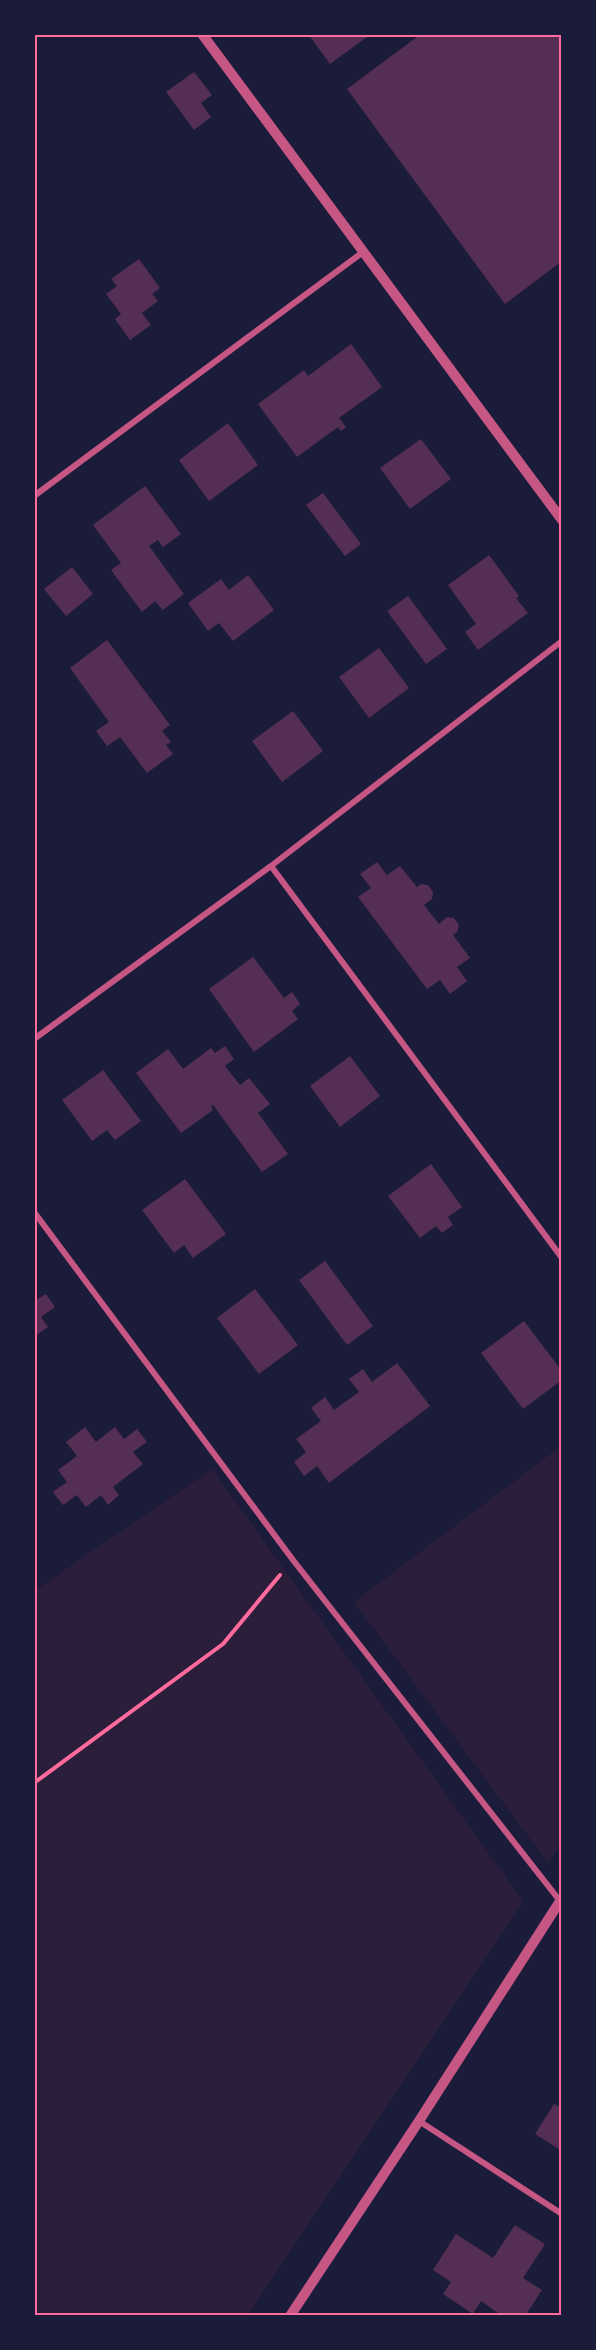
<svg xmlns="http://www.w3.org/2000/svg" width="596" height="2350" font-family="'Titillium Web',sans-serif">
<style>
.green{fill:#2a1e3b}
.building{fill:#542f53}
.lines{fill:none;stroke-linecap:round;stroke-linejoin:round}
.path{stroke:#ff6b9d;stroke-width:4}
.minor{stroke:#c65784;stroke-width:6}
.tertiary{stroke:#c65784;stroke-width:10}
.neatline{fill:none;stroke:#ff6b9d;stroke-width:2}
</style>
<rect width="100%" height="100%" fill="#1b1b3a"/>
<path class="green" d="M561 1446 562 1843 548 1863 354 1602Z
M212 1469 523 1901 248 2315H35L34 1591Z"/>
<path class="building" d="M308 34H371L330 64Z
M421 34H562V261L505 304 347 89Z
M194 72 212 95 201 103 211 117 194 130 166 92Z
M139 259 160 288 152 294 158 301 142 313 151 325 130 340 115 319 121 314 106 294 117 286 111 279Z
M351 344 382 387 339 418 346 427 341 431 338 427 297 457 258 404 304 370 308 376Z
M228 423 258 465 209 501 179 460Z
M421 439 451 479 410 509 380 468Z
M145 486 181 534 163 547 158 540 149 546 184 594 163 610 155 601 142 612 111 570 121 563 93 525Z
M323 493 361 544 345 556 306 505Z
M489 555 519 596 516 598 528 613 478 650 465 632 476 624 448 585Z
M72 567 93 594 66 616 44 589Z
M248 575 274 610 233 641 219 623 208 631 188 603 221 579 229 590Z
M408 596 447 649 426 664 387 611Z
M107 640 170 725 162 731 171 742 166 745 173 754 147 773 120 737 107 746 96 731 109 722 70 668Z
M379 648 409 688 369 718 339 677Z
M293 711 323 751 282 782 252 741Z
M377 862 387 875 400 866 417 887 421 884 428 885 433 892 432 899 424 905 439 924 447 917 454 918 459 925 457 932 453 935 470 958 457 967 467 981 450 994 440 980 427 989 358 897 371 888 360 874Z
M253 957 284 998 292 992 300 1004 292 1011 298 1019 254 1052 209 989Z
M225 1046 234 1059 225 1066 240 1085 249 1078 270 1104 258 1113 288 1154 262 1172 213 1105 211 1106 213 1110 181 1133 136 1073 168 1049 183 1069 211 1048 215 1053Z
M350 1056 380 1096 340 1127 310 1086Z
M103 1070 141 1121 115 1140 107 1130 92 1141 62 1100Z
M431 1164 462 1207 448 1217 453 1225 442 1233 436 1226 420 1238 388 1196Z
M185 1179 226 1234 193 1258 184 1245 174 1253 142 1210Z
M325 1261 373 1326 347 1345 299 1280Z
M255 1289 298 1345 259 1374 217 1318Z
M46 1294 55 1307 41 1317 48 1327 34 1337V1301Z
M524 1321 562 1371V1380L523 1409 481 1353Z
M397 1363 430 1406 329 1483 317 1466 304 1476 294 1462 306 1452 296 1439 321 1421 311 1408 325 1397 334 1410 359 1392 349 1379 363 1369 372 1382Z
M85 1427 96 1442 115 1427 124 1439 137 1429 147 1442 133 1452 143 1464 113 1487 119 1495 108 1505 101 1495 86 1507 77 1495 63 1505 53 1492 67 1482 58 1470 77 1456 66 1442Z
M554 2104 562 2108V2151L535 2134Z
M515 2225 545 2244 523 2278 542 2290 525 2316H502L481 2301 473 2314 443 2294 451 2282 433 2270 456 2234 493 2258Z"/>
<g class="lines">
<path class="path" d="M34 1783 223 1644 280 1575"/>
<path class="minor" d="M34 496 363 252
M271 866 562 1258
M34 1039 271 866 562 641
M34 1212 293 1560 560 1901
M419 2121 562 2214"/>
<path class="tertiary" d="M202 34 562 520
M290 2316 419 2121 562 1898"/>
</g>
<rect width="596" height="2350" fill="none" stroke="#1b1b3a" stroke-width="72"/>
<rect x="36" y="36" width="524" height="2278" class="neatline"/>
</svg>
